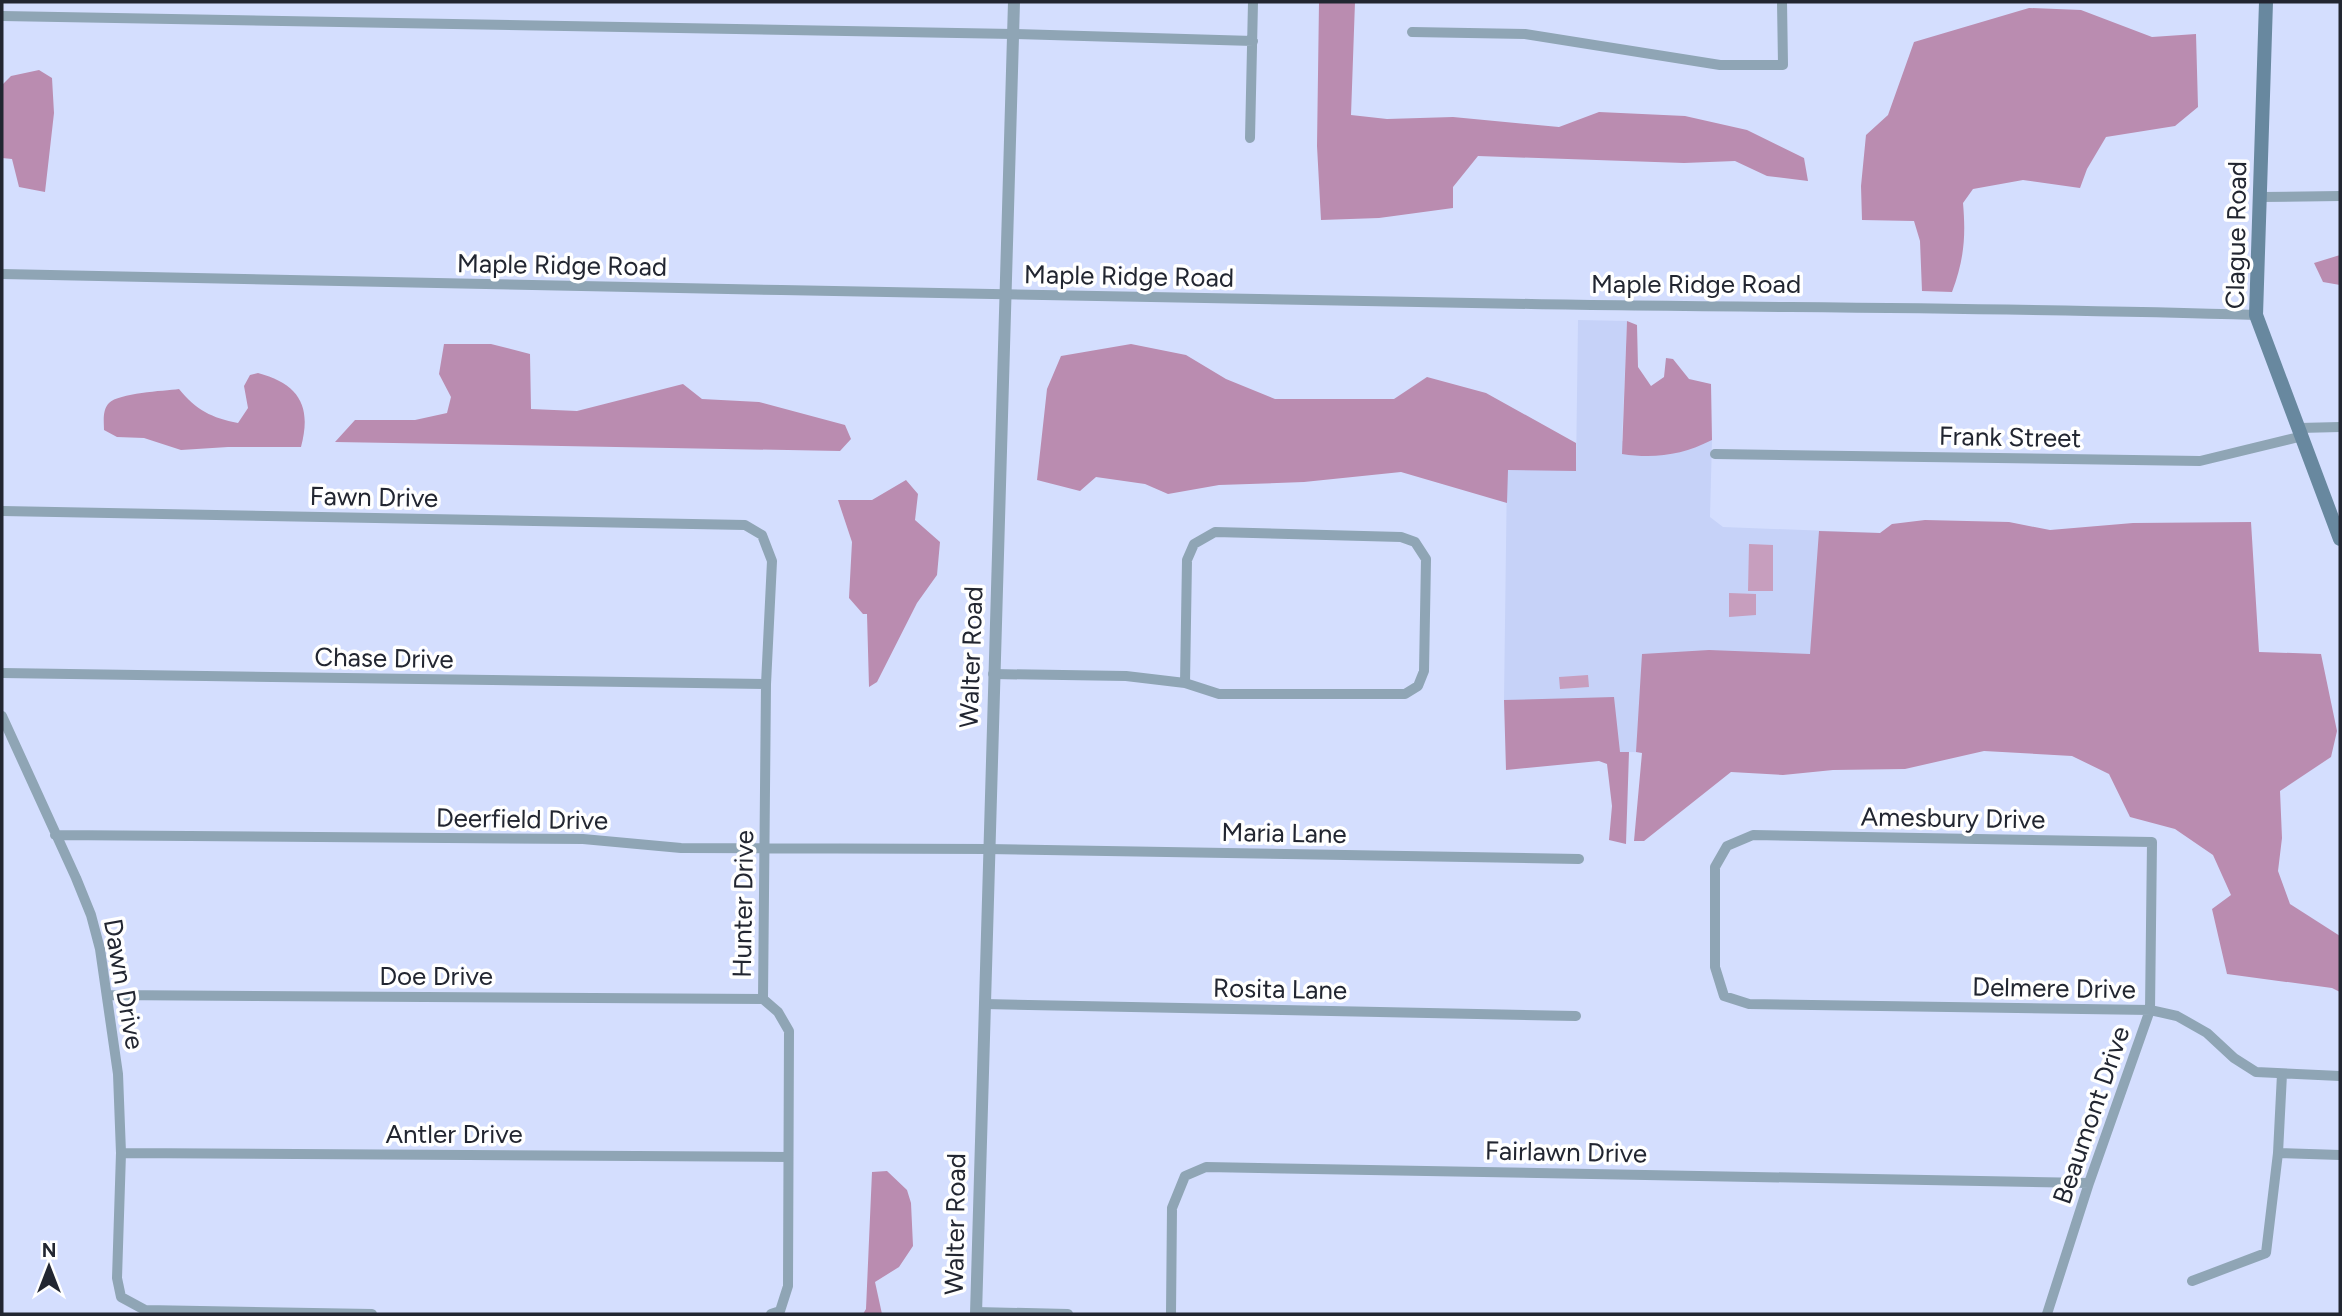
<svg xmlns="http://www.w3.org/2000/svg" width="2342" height="1316" font-family="Figtree,sans-serif">
<style>
.built{fill:#c6d2f8}
.green{fill:#c79ebe}
.forest{fill:#ba8cb0}
.lines{fill:none;stroke-linecap:round;stroke-linejoin:round}
.minor{stroke:#8fa5b5;stroke-width:10}
.tertiary{stroke:#8fa5b5;stroke-width:12}
.secondary{stroke:#68889f;stroke-width:14}
.labels{text-anchor:middle;stroke-width:7;stroke-linejoin:round;paint-order:stroke}
.street-label{font-size:26px;fill:#222631;stroke:#fff}
</style>
<rect width="100%" height="100%" fill="#d4defe"/>
<path class="built" d="M1578 320 1627 321 1622 441 1712 440 1710 517 1723 527 1880 533 1872 754 1620 752 1504 700 1507 470H1576Z"/>
<path class="green" d="M1749 544 1773 545V591H1748Z
M1729 593 1756 594V615L1729 617Z
M1588 675 1589 687 1560 689 1559 677Z"/>
<path class="forest" d="M1319 2H1355L1351 115 1387 119 1453 117 1559 127 1599 112 1685 116 1747 130 1804 158 1808 181 1767 176 1735 161 1684 163 1478 156 1453 187V208L1379 218 1321 220 1317 146Z
M2029 8 2081 10 2152 37 2196 34 2198 107 2175 126 2106 137 2087 169 2080 188 2023 180 1973 189 1963 203C1966 237 1964 260 1952 292L1922 291 1920 241 1914 221 1862 220 1861 186 1866 135 1888 115 1914 42Z
M39 70 52 78 54 113 45 192 19 187 12 159 2 158V85L11 76Z
M2340 255V285L2323 282 2314 263Z
M1627 321 1637 325 1638 367 1651 386 1664 377 1666 358 1673 359 1689 379 1711 384 1712 440C1682 455 1655 459 1622 454Z
M444 344H491L530 354 531 409 577 411 683 384 702 399 759 402 845 425 851 439 840 451 335 442 355 420H415L447 413 451 397 439 374Z
M1131 344 1186 355 1226 379 1275 399H1394L1427 377 1486 393 1576 443V471L1508 470 1507 503 1401 472 1304 482 1219 485 1168 494 1145 484 1096 477 1080 491 1037 480 1047 389 1061 356Z
M258 373C299 384 312 406 301 447H228L181 450 144 438 117 437 104 430C104 422 102 410 109 403 119 393 163 391 179 389 196 410 212 418 238 423L248 408 244 386 250 375Z
M906 480 918 494 915 520 940 542 937 575 917 603 877 682 869 687 867 614H863L849 598 852 542 838 500H872Z
M1925 520 2009 522 2050 530 2133 523 2251 522 2259 652 2321 654 2337 731 2331 757 2280 791 2282 838 2278 871 2290 904 2340 936V992L2332 988 2227 974 2212 909 2231 895 2213 855 2175 829 2130 817 2109 774 2072 756 1984 751 1905 769 1833 770 1783 775 1731 772 1644 841H1634L1642 753 1636 752 1642 654 1709 650 1810 654 1819 531 1880 533 1892 524Z
M1614 697 1620 752H1629L1626 844 1609 840 1612 806 1607 764 1599 761 1506 770 1504 700Z
M887 1171 907 1190 911 1203 913 1246 899 1267 875 1282 882 1314H863L866 1309 872 1172Z"/>
<g class="lines">
<path class="minor" d="M2 16 1013 34 1253 41
M1412 32 1525 34 1720 65H1783L1782 2
M1250 138 1253 2
M2261 197 2340 196
M2 274C512 285 1021 295 1531 304 1773 308 2015 307 2256 315
M2299 428 2340 427
M1715 454 2200 461 2303 436
M2 511 745 525 762 535 772 561 766 684 763 999 778 1012 789 1031 788 1286 780 1311 771 1314
M2 673 766 684
M993 674 1126 676 1185 683 1219 694H1405L1418 686 1424 671 1426 559 1415 542 1401 537 1215 532 1194 544 1187 560 1185 683
M2 716 76 878 91 915 100 949 118 1074 121 1153 117 1278 121 1297 145 1310 372 1314
M55 835 583 839 681 848 988 849 1579 859
M108 995 763 999
M984 1004 1576 1016
M121 1153 788 1157
M2278 1153 2340 1155
M2192 1281 2266 1253 2278 1153 2282 1074
M976 1312 1068 1314
M1171 1314 1172 1208 1185 1176 1206 1167 2089 1183
M2047 1314 2089 1183 2150 1010 2152 842 1753 835 1727 846 1715 867V967L1724 996 1749 1004 2150 1010 2177 1016 2207 1033 2234 1058 2256 1072 2340 1076"/>
<path class="tertiary" d="M976 1314 1014 2"/>
<path class="secondary" d="M2266 2 2256 315 2340 539"/>
</g>
<g class="labels">
<g class="street-label">
<text transform="translate(2236 235) rotate(-89)" y="9">Clague Road</text>
<text transform="translate(562 265) rotate(1)" y="9">Maple Ridge Road</text>
<text transform="translate(1129 276) rotate(1)" y="9">Maple Ridge Road</text>
<text x="1696" y="293">Maple Ridge Road</text>
<text transform="translate(2010 437) rotate(1)" y="9">Frank Street</text>
<text transform="translate(374 497) rotate(1)" y="9">Fawn Drive</text>
<text transform="translate(971 657) rotate(-88)" y="9">Walter Road</text>
<text transform="translate(384 658) rotate(1)" y="9">Chase Drive</text>
<text transform="translate(1953 818) rotate(1)" y="9">Amesbury Drive</text>
<text transform="translate(522 819) rotate(1)" y="9">Deerfield Drive</text>
<text transform="translate(1284 833) rotate(1)" y="9">Maria Lane</text>
<text transform="translate(743 904) rotate(-89)" y="9">Hunter Drive</text>
<text x="436" y="985">Doe Drive</text>
<text transform="translate(124 984) rotate(80)" y="9">Dawn Drive</text>
<text transform="translate(2054 988) rotate(1)" y="9">Delmere Drive</text>
<text transform="translate(1280 989) rotate(1)" y="9">Rosita Lane</text>
<text transform="translate(2091 1115) rotate(-71)" y="9">Beaumont Drive</text>
<text x="454" y="1143">Antler Drive</text>
<text transform="translate(1566 1152) rotate(1)" y="9">Fairlawn Drive</text>
<text transform="translate(955 1224) rotate(-89)" y="9">Walter Road</text>
</g>
</g>
<rect width="2342" height="1316" fill="none" stroke="#222631" stroke-width="7"/>
<g transform="translate(49 1267)" stroke="#ffffff" stroke-width="5" paint-order="stroke">
<path d="M0-5L12 26L0 18L-12 26Z" fill="#222631"/>
<text y="-10" font-size="19" font-weight="bold" text-anchor="middle" fill="#222631">N</text>
</g>
</svg>
